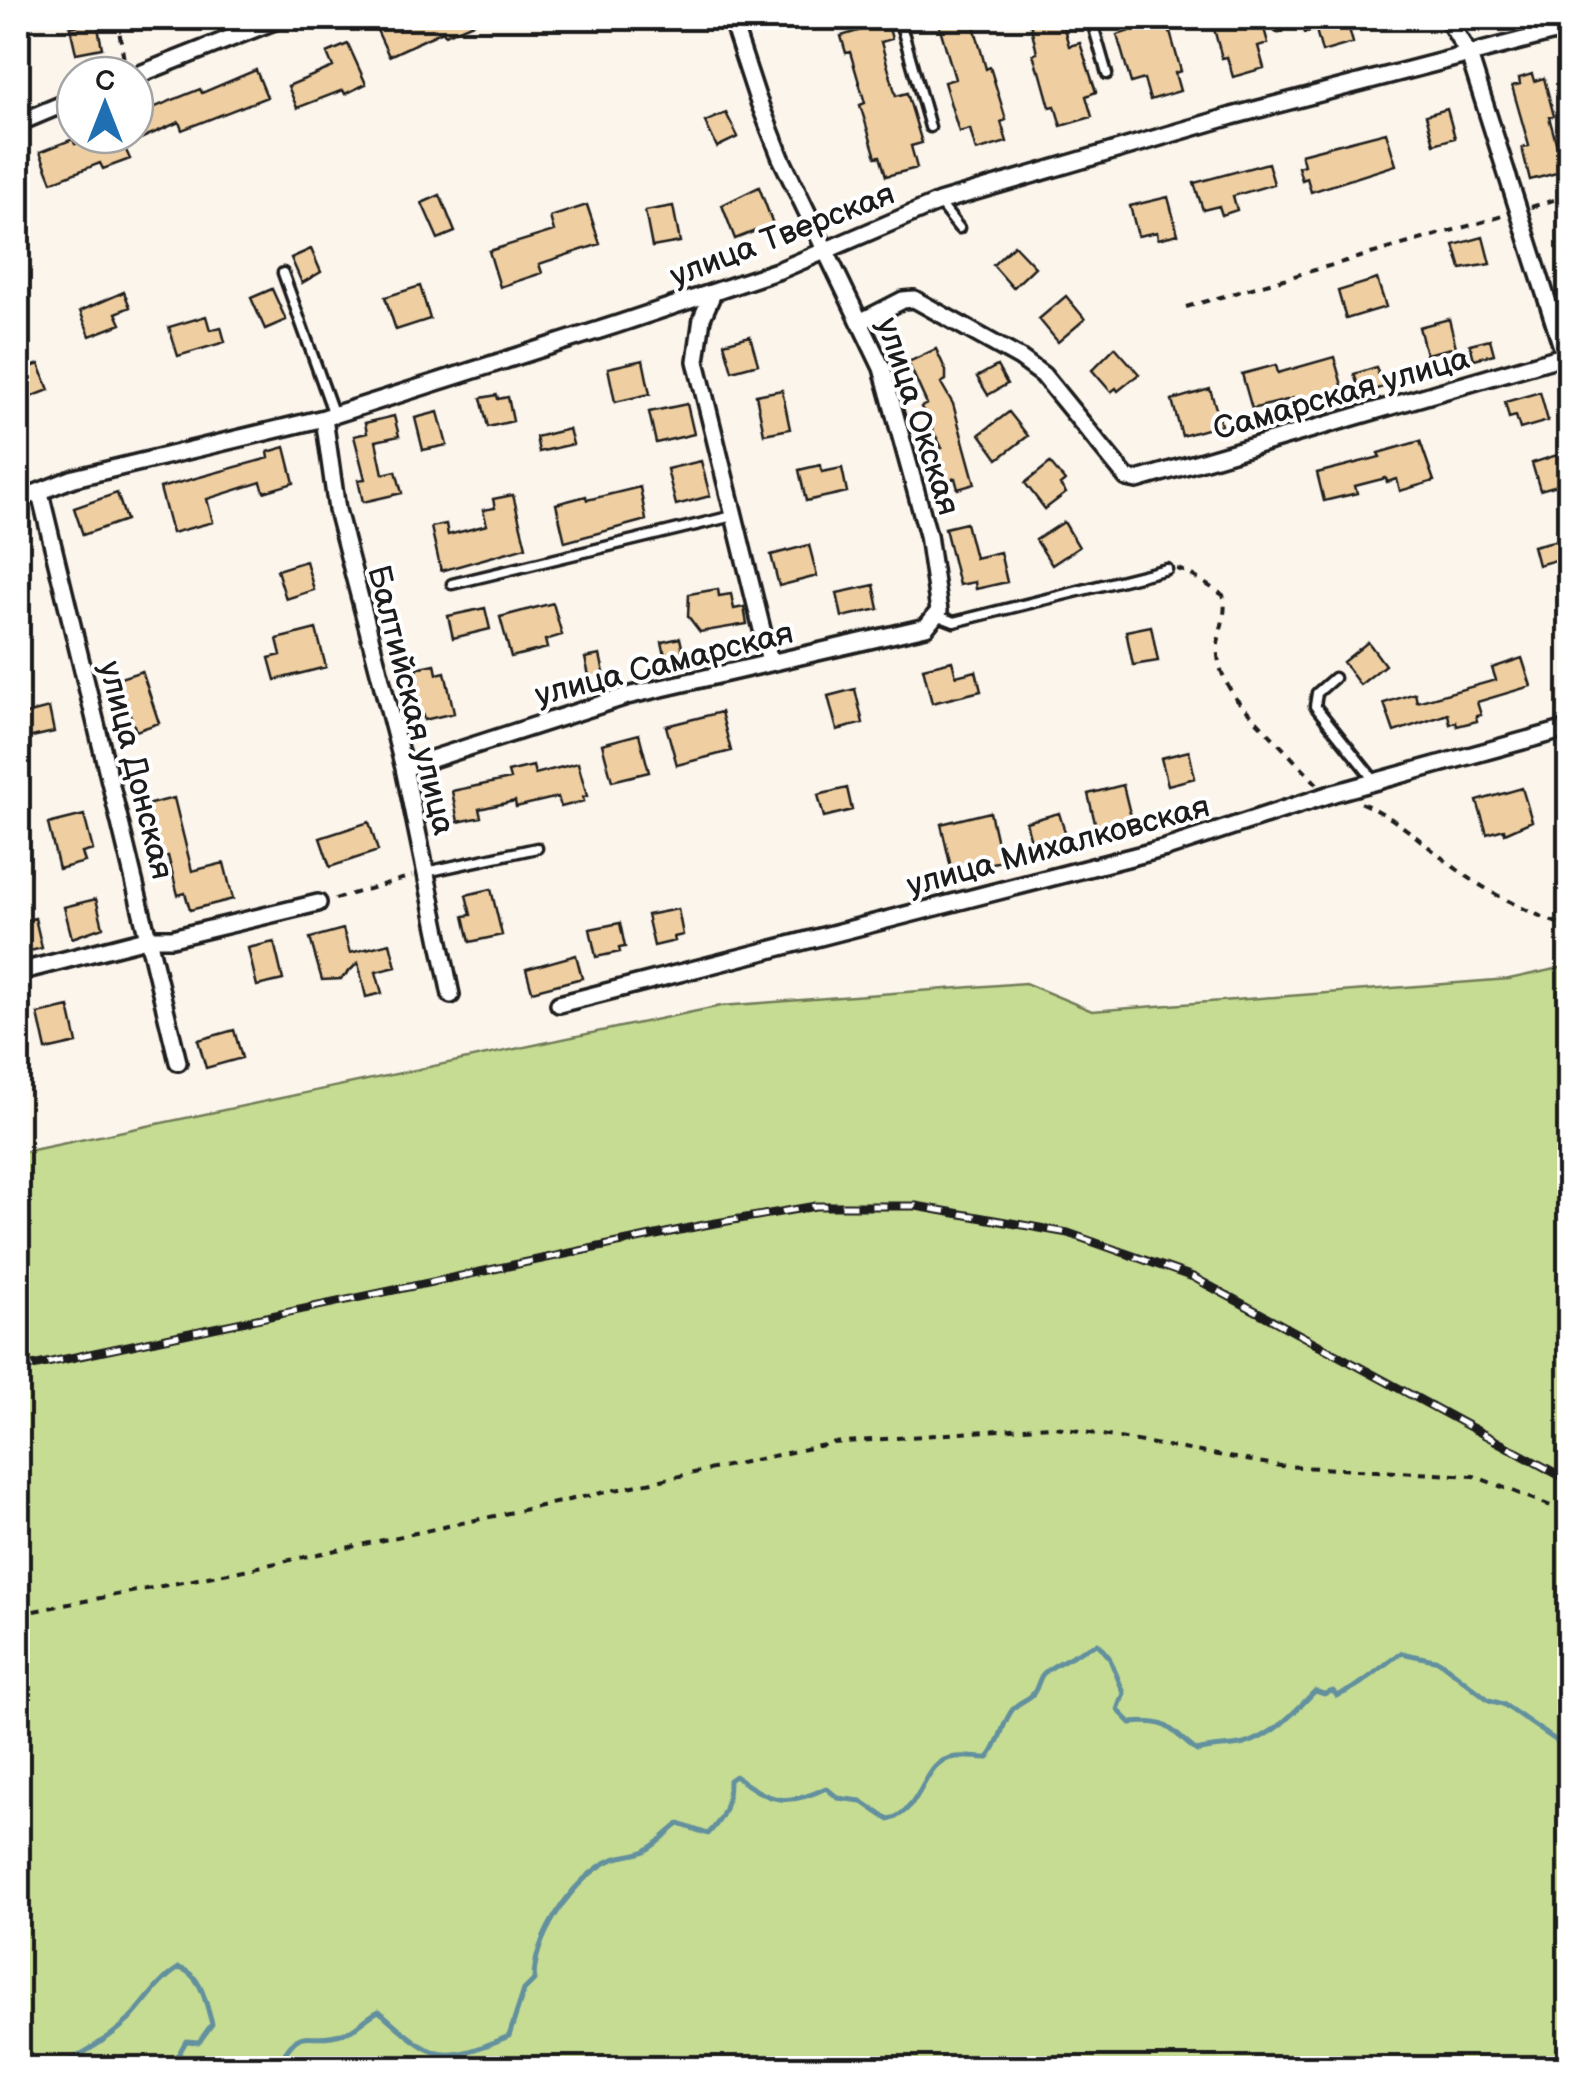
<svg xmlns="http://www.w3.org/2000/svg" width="1587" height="2086" font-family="'Balsamiq Sans',sans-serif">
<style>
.green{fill:#c6dc92;stroke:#717c57;stroke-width:2.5}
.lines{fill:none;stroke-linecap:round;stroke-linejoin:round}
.stream{stroke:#63909e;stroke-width:5}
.building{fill:#efcfa1;stroke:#1c1c1c;stroke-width:2.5}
.service-casing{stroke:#1c1c1c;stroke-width:15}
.minor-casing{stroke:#1c1c1c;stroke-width:22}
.path{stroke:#1c1c1c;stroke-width:4;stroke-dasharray:8 8;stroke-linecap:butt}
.service{stroke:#fff;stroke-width:8}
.minor{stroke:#fff;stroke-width:15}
.rail-casing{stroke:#1c1c1c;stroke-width:9}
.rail{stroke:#fff;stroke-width:5;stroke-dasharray:15;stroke-linecap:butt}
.labels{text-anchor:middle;stroke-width:8;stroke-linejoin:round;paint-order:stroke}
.street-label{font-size:32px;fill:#1c1c1c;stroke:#fff}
</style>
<rect width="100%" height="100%" fill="#fcf5ec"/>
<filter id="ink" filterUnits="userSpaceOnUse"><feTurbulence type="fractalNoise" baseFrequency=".01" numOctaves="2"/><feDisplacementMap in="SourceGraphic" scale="20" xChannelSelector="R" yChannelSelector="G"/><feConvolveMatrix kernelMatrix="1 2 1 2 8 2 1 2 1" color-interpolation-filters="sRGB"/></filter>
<g filter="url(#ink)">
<path class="green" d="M1569 966V2068H18V1153L721 1006 1025 983 1092 1011 1509 979Z"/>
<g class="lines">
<path class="stream" d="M55 2068C81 2055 108 2040 129 2020 146 2002 158 1981 179 1968 202 1974 206 2004 212 2024L199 2042 186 2041 171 2068
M276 2068C304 2018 304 2046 344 2033 357 2029 366 2017 379 2011 435 2060 439 2066 509 2036L524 1990 534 1980C534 1938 569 1885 605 1863 621 1854 630 1857 642 1852 654 1848 668 1831 679 1824L708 1834C725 1817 729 1803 729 1780L735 1776C769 1801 786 1808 826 1788L838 1798 861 1801 889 1820C928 1806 920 1760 956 1757 966 1756 978 1758 988 1758 1001 1743 1001 1724 1013 1709 1018 1702 1026 1701 1032 1695 1038 1689 1038 1680 1043 1674 1049 1667 1088 1647 1098 1644L1109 1657 1124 1693 1118 1710 1131 1723C1171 1719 1169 1730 1197 1751 1213 1746 1229 1748 1244 1744 1273 1736 1295 1712 1315 1691L1324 1694 1333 1691 1337 1696C1364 1685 1377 1669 1401 1653L1439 1661 1489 1700 1503 1704 1570 1750"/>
</g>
<path class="building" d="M395 18H485L445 35 443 31 389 56 375 26Z
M879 18H886L892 39 881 42 896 96 907 93 922 143 911 146 917 168 886 176 880 156 876 157 860 105 865 103 850 52 846 53 841 36 865 29 863 22Z
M937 18H972L986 69 990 67 1001 103 1006 120 1001 122 1007 142 976 151 970 129 959 132 944 82 955 79Z
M1029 18H1061L1069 46 1080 43 1096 92 1086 96 1092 117 1061 126 1055 106 1050 107 1040 71H1038L1033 54 1037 53Z
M1126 18H1166L1181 71 1175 73 1180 91 1150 100 1144 79 1131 83 1117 35 1130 31Z
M1211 18H1261L1268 43 1258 46 1264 68 1233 77 1227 57 1222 58Z
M1301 18H1346L1353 43 1322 52 1316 30 1305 33Z
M97 22 102 48 76 53 70 27Z
M348 44 366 84 345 94 343 90 297 108 288 86 333 67 327 53Z
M256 70 267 97 182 130 179 122 124 146 130 159 103 169 100 163 52 182 40 152 73 139 75 144 97 135H135V115L200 89 202 93Z
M1532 74 1534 81 1544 78 1554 116 1549 117 1564 171 1530 180 1522 148 1529 146 1512 86 1520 84 1519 78Z
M1447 109 1455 138 1434 144 1426 115Z
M726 113 738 137 717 147 705 122Z
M1386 132 1396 165 1311 192 1307 178 1302 180 1298 167 1304 165 1301 154Z
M1268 163 1274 184 1233 196 1237 210 1222 215 1219 206 1203 210 1194 183Z
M759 187 773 224 735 239 722 205Z
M440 195 455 232 438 239 422 203Z
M1168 197 1178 234 1158 239 1157 232 1138 236 1130 206Z
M587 205 600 244 539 264 542 273 500 287 489 251 554 231 550 217Z
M673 206 680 242 652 247 645 211Z
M1483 237 1490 264 1461 269 1454 245Z
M1014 245 1035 267 1013 288 993 265Z
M311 249 321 272 302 283 291 258Z
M1377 279 1386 307 1346 319 1338 291Z
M420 286 430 319 396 330 385 297Z
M272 289 286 320 265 329 251 298Z
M124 292 130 307 116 313 121 324 90 336 80 311Z
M1066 296 1085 319 1058 342 1039 319Z
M206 316 210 330 221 327 225 342 178 356 169 327Z
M1449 319 1456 347 1426 354 1419 327Z
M750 336 758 364 732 371 724 343Z
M1490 339 1494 354 1474 359 1470 344Z
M1115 347 1139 374 1118 391 1116 388 1111 392 1092 370Z
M936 349 946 371V380L941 383 953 404 975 484 958 489 955 478 943 482 935 450 942 448 921 407 927 404 908 362Z
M1334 357 1343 389 1299 402 1298 397 1252 409 1242 374 1276 365 1278 373Z
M643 360 650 394 615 402 608 368Z
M39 364 49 390 18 402V372Z
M997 366 1007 384 988 395 977 377Z
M1376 367 1383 387 1361 394 1354 374Z
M1210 389 1221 425 1182 436 1172 400Z
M782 390 790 429 764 434 756 395Z
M1540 392 1548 421 1520 429 1516 416 1509 418 1505 402Z
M497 395 498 399 508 397 513 421 488 427 481 398Z
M687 404 694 434 656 443 649 412Z
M438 412 447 445 423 450 415 418Z
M1009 412 1028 436 998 459 980 434Z
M394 416 399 436 376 441 383 474 396 471 402 493 363 502 358 480 365 479 354 436 367 433 365 423Z
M569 429 573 444 539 452 536 437Z
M1420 441 1434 481 1400 491 1397 479 1387 482 1386 478 1355 486 1357 493 1324 501 1317 473 1380 457 1378 453Z
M285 447 294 483 264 492 261 482 207 499 213 522 172 533 160 488 269 458 268 452Z
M1557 455 1565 483 1540 490 1532 463Z
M701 461 710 496 676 505 667 469Z
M1050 463 1065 481 1060 485 1066 493 1045 509 1025 483Z
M820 465 822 472 842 468 847 492 806 501 799 470Z
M640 487 646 520 565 542 556 504 586 496 587 500Z
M117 493 126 520 83 535 74 508Z
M513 495 526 547 441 571 431 527 446 524 448 535 487 525 483 510 495 508 493 499Z
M1064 522 1079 547 1052 565 1036 540Z
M966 523 975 558 1000 552 1007 582 976 589 975 582 959 585 945 528Z
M1558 540 1563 558 1538 565 1533 546Z
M809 545 817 576 779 586 771 555Z
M306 561 314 590 286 599 277 570Z
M874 585 879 609 842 617 837 593Z
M718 589 719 596 731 594 734 609 744 607 747 624 700 632 688 616 689 594Z
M553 603 562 635 545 640 547 648 511 657 500 617Z
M485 608 490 629 453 638 448 616Z
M1151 626 1158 661 1133 665 1126 631Z
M316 629 326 667 275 680 269 658 281 655 277 639Z
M680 638 685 661 667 664 662 642Z
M1368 642 1385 665 1360 685 1343 662Z
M600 655 605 677 590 680 585 658Z
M1522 658 1531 686 1477 702 1481 715 1476 716 1477 721 1457 726 1456 722 1450 724 1448 714 1394 732 1384 703 1415 693 1417 702 1496 680 1492 668Z
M952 661 956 676 976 671 981 691 932 703 923 668Z
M435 664 437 674 445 672 454 713 424 720 422 713 415 715 408 682 418 680 416 668Z
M142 671 159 723 136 731 117 679Z
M855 689 863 723 837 730 828 696Z
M49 708 54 732 23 739 21 730 18 731V716Z
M721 712 731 751 677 765 666 726Z
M639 734 649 772 612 781 602 744Z
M1189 751 1195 778 1168 785 1161 758Z
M578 763 587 796 583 797 584 801 561 807 558 797 516 807 515 801 479 809 481 817 458 822 452 791 510 779 508 772 533 766 535 774Z
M1123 785 1133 826 1098 835 1088 794Z
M847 788 852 810 824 817 818 795Z
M1522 788 1532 821 1505 833 1504 829 1487 834 1477 801Z
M174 798 192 871 224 863 233 899 190 910 185 893 178 895 168 856 151 860 138 807Z
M990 812 1001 861 952 872 941 824Z
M1059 813 1068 842 1034 852 1026 822Z
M84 815 93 850 82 853 85 862 59 869 48 824Z
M369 822 378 851 330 867 320 838Z
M491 889 502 935 470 942 464 916 471 915 466 895Z
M96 899 103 927 72 938 64 907Z
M678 909 683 935 674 937 675 941 654 946 647 915Z
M35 918 42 948 18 954V922Z
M620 923 625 947 619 948 620 952 596 957 590 929Z
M343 929 350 953 390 943 396 967 376 972 382 993 366 997 358 963 341 979 322 980 310 938Z
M274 942 283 980 257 986 248 948Z
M576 955 582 978 532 991 526 969Z
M69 1007 77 1043 46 1050 38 1014Z
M234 1030 242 1058 206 1068 198 1040Z"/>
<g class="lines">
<g class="service-casing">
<path id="service" d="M899 18 930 127
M1091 18 1107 74
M1276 18 1279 27
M734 28 771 18
M940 204 959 228
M283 273 334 415
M452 584 733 516
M936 615 954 622 1167 569
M1334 678 1317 693 1315 706 1374 780
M426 872 537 848"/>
</g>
<g class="minor-casing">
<path id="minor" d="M1447 18 1469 55 1570 372
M135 76 282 18
M18 123 75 99
M713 293 702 318 696 361 770 662
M862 321 903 300 914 299 1020 358 1043 375 1127 478 1137 480 1570 354
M324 418 337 510 404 768 451 995
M40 493 178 1062
M18 500 74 478 324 418 615 325 780 270 939 202 1232 116 1570 28
M404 768 627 696 926 627 939 611 928 535 882 368 781 158 757 97 731 18
M22 971 150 938H172L318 903
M559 1004 1166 848 1334 793 1570 728"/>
</g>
<path class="path" d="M117 18 125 66
M1531 207 1570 195
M1186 307 1503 216
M1177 569 1187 572 1223 595C1228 611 1220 628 1218 644 1216 665 1225 682 1236 699L1317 784
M1361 803C1399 818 1425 846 1458 870 1492 895 1530 913 1570 928
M335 899 412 876
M18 1614 244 1570 833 1443 1050 1426 1281 1466 1474 1476 1556 1508 1570 1518"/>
<use href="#service" class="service"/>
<use href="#minor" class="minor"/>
<g class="rail-casing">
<path id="rail" d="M18 1369 704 1225 816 1206H916L1068 1233 1193 1277 1570 1481"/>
</g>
<use href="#rail" class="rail"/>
</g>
</g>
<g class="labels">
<g class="street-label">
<text transform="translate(782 234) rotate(-21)" y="11">улица Тверская</text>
<text transform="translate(1341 393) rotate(-16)" y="11">Самарская улица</text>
<text transform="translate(919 416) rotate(72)" y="11">улица Окская</text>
<text transform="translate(664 663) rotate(-14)" y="11">улица Самарская</text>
<text transform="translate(412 700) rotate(76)" y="11">Балтийская улица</text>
<text transform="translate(137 770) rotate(76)" y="11">улица Донская</text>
<text transform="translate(1058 845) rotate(-15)" y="11">улица Михалковская</text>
</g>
</g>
<rect width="1587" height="2086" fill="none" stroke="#fff" stroke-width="60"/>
<rect x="30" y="30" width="1527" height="2026" fill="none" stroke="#1c1c1c" stroke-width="4" filter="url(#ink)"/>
<g transform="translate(105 105)"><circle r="48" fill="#ffffff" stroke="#a4a4a4" stroke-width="2.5"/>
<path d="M0-8L18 38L0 25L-18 38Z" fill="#1f6fb2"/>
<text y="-15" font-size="28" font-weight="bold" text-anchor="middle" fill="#1c1c1c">С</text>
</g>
</svg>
